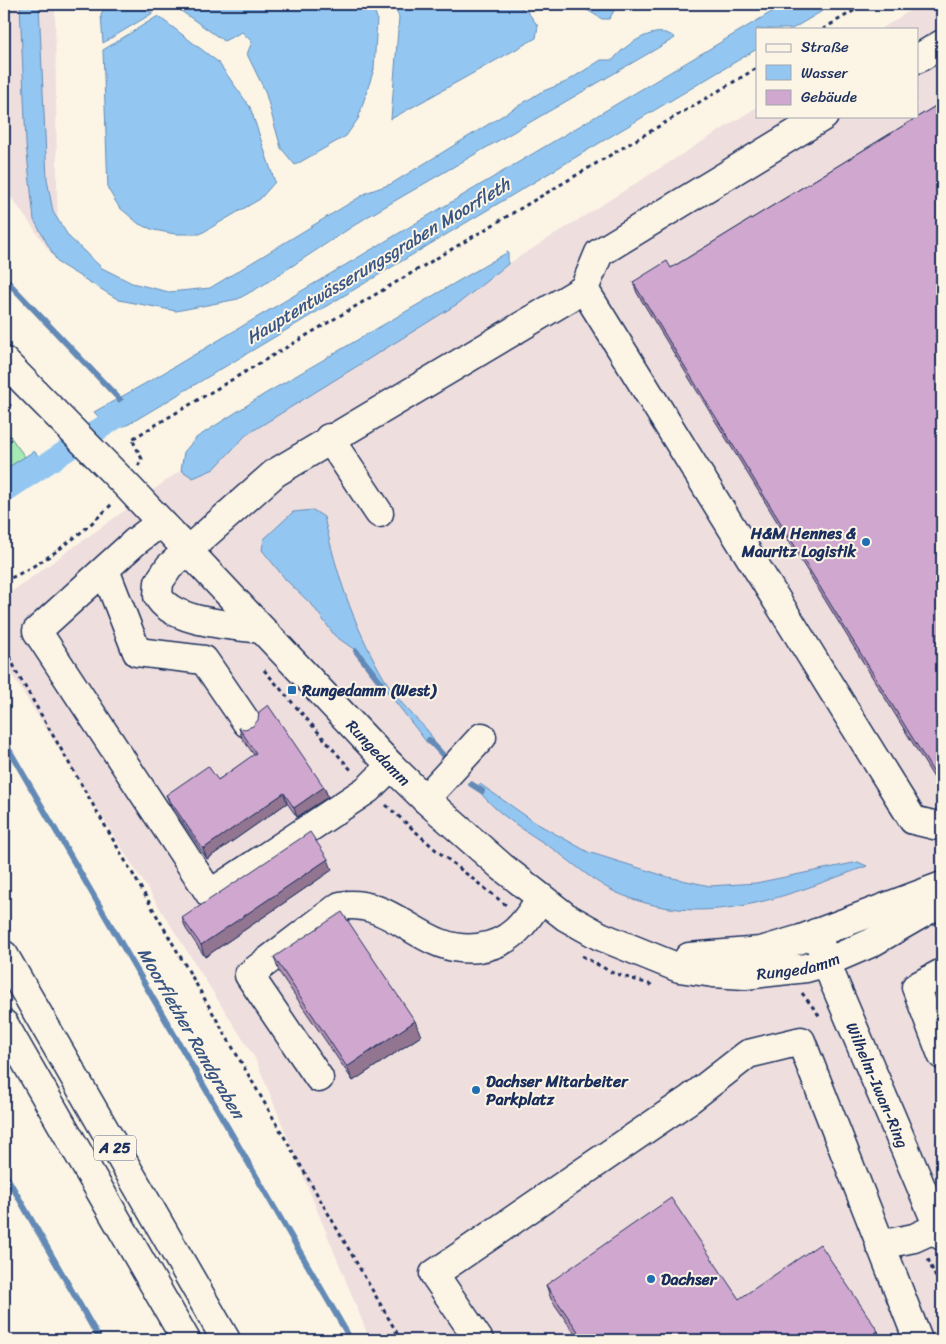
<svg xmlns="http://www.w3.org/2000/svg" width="946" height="1344" font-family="Sriracha,sans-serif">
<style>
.built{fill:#efdede}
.green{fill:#a6e9b3;stroke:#608c88}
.water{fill:#93c7f1;stroke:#638ab6}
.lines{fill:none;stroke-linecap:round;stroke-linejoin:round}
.stream{stroke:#638ab6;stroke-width:6}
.canal{stroke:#93c7f1;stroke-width:22}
.minor-casing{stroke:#1b2f5e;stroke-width:31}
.highway-casing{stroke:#1b2f5e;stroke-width:31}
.path{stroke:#1b2f5e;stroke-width:3;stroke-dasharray:4 4;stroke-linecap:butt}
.minor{stroke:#fcf5e5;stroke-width:28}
.highway{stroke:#fcf5e5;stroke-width:28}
.wall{fill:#b390b2;stroke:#1b2f5e}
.shaded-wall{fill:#927691;stroke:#1b2f5e}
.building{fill:#d0a8cf;stroke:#1b2f5e}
.poi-dot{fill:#1f6fb2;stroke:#fcf5e5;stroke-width:2}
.labels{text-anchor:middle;stroke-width:4;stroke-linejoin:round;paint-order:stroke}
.shield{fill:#fcf5e5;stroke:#5e6a86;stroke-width:1}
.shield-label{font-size:15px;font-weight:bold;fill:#1b2f5e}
.poi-label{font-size:16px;font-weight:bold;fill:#1b2f5e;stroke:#fcf5e5;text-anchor:start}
.street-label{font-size:16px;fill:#1b2f5e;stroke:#fcf5e5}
.water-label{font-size:18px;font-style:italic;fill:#395583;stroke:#fcf5e5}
</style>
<rect width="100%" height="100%" fill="#fcf5e5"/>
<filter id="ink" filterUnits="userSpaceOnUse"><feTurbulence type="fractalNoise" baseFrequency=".02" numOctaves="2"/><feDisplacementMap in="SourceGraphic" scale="10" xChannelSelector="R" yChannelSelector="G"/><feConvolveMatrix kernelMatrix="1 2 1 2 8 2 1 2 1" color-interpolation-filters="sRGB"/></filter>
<g filter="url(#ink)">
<path class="built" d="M4 4H55L58 263 4 187Z
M920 4H942V1340H370L256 1060 12 675 4 656V597L181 470 757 107V116H917V29H881Z"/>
<path class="green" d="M4 428 25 457 4 470Z"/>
<path class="water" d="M20 4H39L47 179 53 212 69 237 102 268 132 283 169 292 210 288 368 192 391 184 541 92 566 82 601 60H613C624 45 658 22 675 38L367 217 263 285 238 299 176 311 119 300 58 263 34 220 26 144Z
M106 4H133L153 13 103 43 101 15Z
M171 4H372L377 18 374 69 358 119 346 136 295 165 281 148 265 91 247 54 252 42 242 32 224 41Z
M393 4H513L527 11 538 26 536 38 391 119 399 17Z
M577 4H607L614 11 609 19H602Z
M785 4H834L792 29H757V49L129 424 112 431 94 412 155 378Z
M158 16 218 62 250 107 275 182 260 199 200 234H175L154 230 139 224 119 207 108 189 103 50Z
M508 252V264L459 303 246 435 214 469 193 478 181 470 184 452 196 438 263 395Z
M34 451 51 470 4 498V470Z
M313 510 324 517C337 575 352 621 381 673 389 687 400 702 411 713 420 724 433 732 435 746L428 744 355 650 335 636 313 606 286 580 262 550 264 539 293 512Z
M480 784 536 823 588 852 668 877 710 886 756 883 858 862 867 866C783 897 704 932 615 892 594 882 574 864 556 851 528 832 496 815 476 787Z"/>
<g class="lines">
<path class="stream" d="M4 278 124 404
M356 651 381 683
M429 740 442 754
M4 741 351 1340
M471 784 482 791
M4 1172 100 1340"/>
<path class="canal" d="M4 492 131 408"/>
<g class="minor-casing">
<g id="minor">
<path d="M917 59 942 44"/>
<path d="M824 116 599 253 584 289 913 820 938 826 942 823"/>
<path id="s1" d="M4 361 128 487 391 766 425 799 502 867 566 917 600 936 679 968 713 973 745 975 806 968 827 962 871 943 942 902"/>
<path d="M329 438 379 513"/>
<path d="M161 522 135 542 37 631 210 894 368 789 391 766"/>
<path d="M105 570 137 652 204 660 247 723"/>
<path d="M260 629C233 625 172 623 158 596L159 582 169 567 275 473 584 289"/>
<path d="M425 799 482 737"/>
<path id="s2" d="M816 933 834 982 942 1236"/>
<path d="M689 957 761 951 801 939 942 886"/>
<path d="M942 973 916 987 942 1055"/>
<path d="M319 1078 249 975 340 906C394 897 422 955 478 948 511 944 525 923 541 898"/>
<path d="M880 1245 914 1238 938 1227"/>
<path d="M479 1340 434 1274 690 1099 748 1054 801 1041 918 1340"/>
</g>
</g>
<g class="highway-casing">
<path id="highway" d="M4 955 226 1340
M4 1024 186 1340"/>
</g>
<path class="path" d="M823 29 865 4
M4 414 11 403
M138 466 142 459 132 439 757 68
M4 581C44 564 82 534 113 503
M4 642 16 671 401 1340
M264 670 352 771
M386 805 436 850 506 905
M582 956 613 973 652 985
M802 993 821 1018
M928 1259 942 1292"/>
<use href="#minor" class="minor"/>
<use href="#highway" class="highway"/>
</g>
<path class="wall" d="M942 102V791L637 293 633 282 671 268Z
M239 728 324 787 328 797 297 817 287 803 207 859 170 804 166 795 218 780 254 755 242 738Z
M332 870 205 957 186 929 182 918Z
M274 957 421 1036 353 1081 279 972Z
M546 1285 739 1299 878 1331 881 1340H579L551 1299Z"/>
<path class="shaded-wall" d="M324 787 328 797 297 817 294 808Z
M284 793 287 803 207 859 203 849Z
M328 859 332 870 205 957 201 945Z
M415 1021 421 1036 353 1081 347 1067Z
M878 1331 881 1340H864Z"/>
<path class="building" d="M942 102V786L633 282 667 261 671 268Z
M268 705 324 787 294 808 284 793 203 849 166 795 208 766 218 780 256 753 239 728 245 729 253 726 258 720 259 712Z
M310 832 328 859 201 945 182 918Z
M342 912 415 1021 347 1067 274 957Z
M671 1198 739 1299 820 1244 878 1331 864 1340H584L546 1285Z"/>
</g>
<g class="poi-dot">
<circle cx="866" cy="542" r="5"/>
<rect x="287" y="685" width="10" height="10" rx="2.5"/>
<circle cx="476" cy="1090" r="5"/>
<circle cx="651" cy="1279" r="5"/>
</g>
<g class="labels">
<rect class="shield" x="94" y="1135.5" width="42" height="25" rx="4"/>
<g class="shield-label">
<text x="115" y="1153">A 25</text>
</g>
<g class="poi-label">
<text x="856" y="539" text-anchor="end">H&amp;M Hennes &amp;<tspan x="856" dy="18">Mauritz Logistik</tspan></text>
<text x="302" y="696">Rungedamm (West)</text>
<text x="486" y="1087">Dachser Mitarbeiter<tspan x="486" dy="18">Parkplatz</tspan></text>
<text x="661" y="1285">Dachser</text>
</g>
<g class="street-label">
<text dy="6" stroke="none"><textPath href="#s1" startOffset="542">Rungedamm</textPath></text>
<text dy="6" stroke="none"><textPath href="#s1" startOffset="1036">Rungedamm</textPath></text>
<text dy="6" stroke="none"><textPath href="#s2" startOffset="164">Wilhelm-Iwan-Ring</textPath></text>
</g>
<g class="water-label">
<text transform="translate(378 261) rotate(-31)" y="6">Hauptentwässerungsgraben Moorfleth</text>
<text transform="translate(191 1033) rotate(60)" y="6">Moorflether Randgraben</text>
</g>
</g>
<rect width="946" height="1344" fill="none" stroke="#fcf5e5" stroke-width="20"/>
<rect x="10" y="10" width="926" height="1324" fill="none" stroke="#1b2f5e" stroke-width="2" filter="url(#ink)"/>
<rect x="756" y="28" width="162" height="90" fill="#fcf5e5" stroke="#a2a6af"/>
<rect x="766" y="44" width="25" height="8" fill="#fcf5e5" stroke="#a2a6af"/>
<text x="801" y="52" font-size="15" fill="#1b2f5e">Straße</text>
<rect x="766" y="65" width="25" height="15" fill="#93c7f1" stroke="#a2a6af"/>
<text x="801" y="78" font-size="15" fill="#1b2f5e">Wasser</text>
<rect x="766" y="90" width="25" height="15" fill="#d0a8cf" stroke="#a2a6af"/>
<text x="801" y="102" font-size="15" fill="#1b2f5e">Gebäude</text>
</svg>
